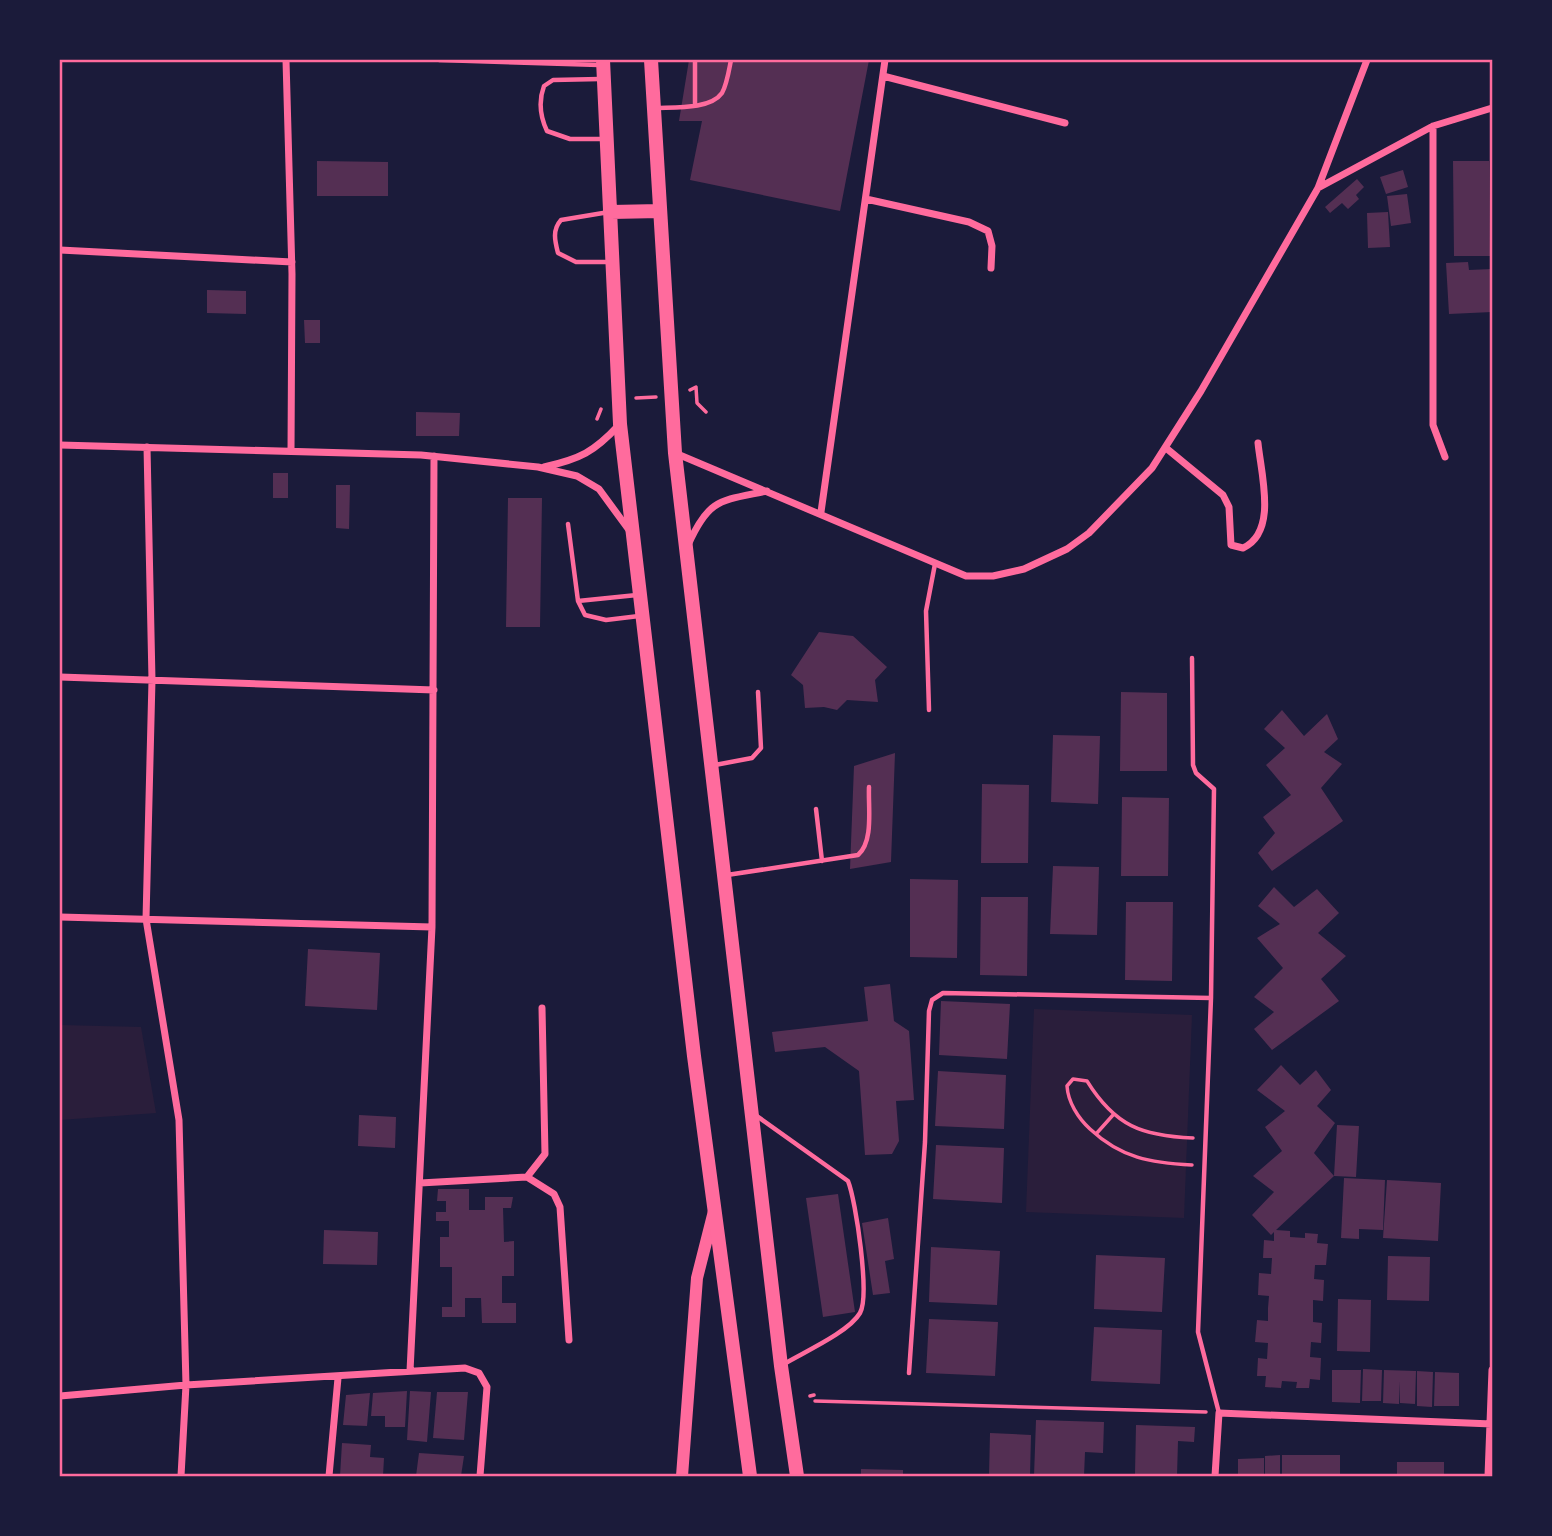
<svg xmlns="http://www.w3.org/2000/svg" width="1552" height="1536" font-family="'Work Sans',sans-serif">
<style>
.green{fill:#2a1e3b}
.building{fill:#542f53}
.lines{fill:none;stroke-linecap:round;stroke-linejoin:round}
.path{stroke:#ff6b9d;stroke-width:3.5}
.service{stroke:#ff6b9d;stroke-width:4.5}
.minor{stroke:#ff6b9d;stroke-width:7}
.secondary{stroke:#ff6b9d;stroke-width:12}
.primary{stroke:#ff6b9d;stroke-width:14}
.neatline{fill:none;stroke:#ff6b9d;stroke-width:2.5}
</style>
<rect width="100%" height="100%" fill="#1b1b3a"/>
<path class="green" d="M1034 1009 1192 1015 1184 1218 1026 1212Z
M60 1025 141 1027 156 1113 60 1120Z"/>
<path class="building" d="M689 60H869L840 211 690 180 702 121H679Z
M317 161 388 162V196H317Z
M1453 161H1489L1490 256H1454Z
M1403 170 1408 187 1386 194 1380 177Z
M1357 179 1364 187 1356 195 1359 199 1348 209 1342 203 1330 213 1325 207Z
M1407 194 1411 223 1391 226 1387 196Z
M1388 212 1390 247 1368 248 1367 213Z
M1468 262 1469 270 1492 269V312L1449 314 1446 263Z
M207 290 246 291V314L207 313Z
M304 320H320V343H305Z
M416 412 460 413 459 436H416Z
M273 473H288V498H273Z
M336 485H350L349 529 336 528Z
M508 498H542L540 627H506Z
M819 632 853 636 887 667 875 680 878 702 847 700 837 710 824 707 805 708 803 685 791 675Z
M1121 692 1167 693V771H1120Z
M1282 710 1304 736 1327 714 1338 739 1324 752 1342 764 1321 788 1343 821 1272 871 1258 853 1275 833 1263 817 1291 795 1266 765 1285 748 1264 729Z
M1053 735 1100 736 1098 804 1051 802Z
M895 753 891 862 850 869 854 766Z
M982 784 1029 785 1028 863H981Z
M1122 797 1169 798 1168 876H1121Z
M1053 866 1099 867 1097 935 1050 934Z
M910 879 958 880 957 958 910 957Z
M1274 887 1294 907 1317 889 1339 913 1318 933 1346 956 1321 979 1339 1001 1272 1050 1254 1029 1274 1012 1254 997 1283 968 1257 938 1280 924 1258 906Z
M981 897H1028L1027 976 980 975Z
M1126 902H1173L1172 981 1125 980Z
M308 949 380 953 377 1010 305 1006Z
M890 984 894 1021 909 1031 914 1100 896 1101 899 1141 892 1154 865 1155 859 1071 825 1047 775 1052 772 1032 868 1021 864 987Z
M941 1001 1010 1004 1007 1059 939 1055Z
M1281 1065 1300 1085 1316 1070 1331 1090 1317 1106 1335 1123 1314 1153 1334 1176 1276 1230 1290 1231V1237L1305 1238V1233L1318 1234 1317 1243 1328 1244 1326 1265H1315L1314 1279 1324 1280 1323 1301 1313 1300V1322L1322 1323 1321 1343 1311 1342 1310 1357 1321 1358 1320 1380 1310 1379 1309 1388H1296L1297 1382 1282 1381 1281 1388 1265 1387 1266 1376H1257L1258 1358 1267 1359 1268 1343 1255 1342 1257 1320 1268 1321V1308L1269 1296 1258 1295 1259 1273 1271 1274 1272 1258H1263L1264 1240 1274 1241V1232L1271 1235 1252 1215 1274 1192 1253 1176 1282 1151 1265 1127 1285 1111 1257 1090Z
M938 1071 1006 1075 1004 1129 935 1126Z
M359 1115 396 1117 395 1148 358 1146Z
M1337 1125 1359 1126 1356 1177 1334 1176Z
M936 1145 1004 1148 1002 1203 933 1199Z
M1344 1178 1385 1180 1383 1230 1359 1229V1239L1341 1238Z
M1387 1180 1441 1183 1438 1241 1383 1238Z
M438 1189H469V1210H485V1197H513L511 1208H503L504 1242 514 1241V1276H502V1303H516V1323H482L481 1298H465V1317H442V1307H452V1267H440V1237H449V1221H436V1212H446V1201H437Z
M838 1194 855 1312 823 1317 806 1198Z
M888 1218 894 1259 885 1261 890 1293 873 1295 862 1223Z
M324 1230 378 1232 377 1265 323 1264Z
M931 1247 1000 1251 997 1305 929 1302Z
M1096 1255 1165 1258 1162 1312 1094 1309Z
M1388 1256 1430 1257 1429 1301 1387 1300Z
M1338 1299 1371 1300 1370 1352 1337 1351Z
M929 1319 998 1322 995 1376 926 1373Z
M1094 1327 1162 1330 1160 1384 1091 1381Z
M1363 1369 1382 1370 1381 1401H1362Z
M1332 1370H1361L1360 1403 1332 1402Z
M1384 1370 1416 1371 1415 1404 1400 1403V1381L1399 1404 1383 1403Z
M1417 1371 1433 1372 1432 1407 1417 1406Z
M1435 1372 1459 1373V1406H1434Z
M407 1391 405 1427H385V1416H371L373 1393Z
M410 1391 431 1392 427 1442 407 1440Z
M437 1392H468L464 1440 433 1438Z
M370 1393 367 1426 343 1425 346 1395Z
M1036 1420 1104 1422 1103 1453 1085 1452 1084 1476H1034Z
M1136 1425 1195 1427 1194 1442 1178 1441 1177 1476 1135 1474Z
M990 1433 1031 1435 1030 1476H989Z
M342 1443 371 1445 370 1457 384 1458 383 1476H340Z
M419 1453 464 1456 461 1476H416Z
M1280 1455V1476H1265V1456Z
M1282 1455H1340V1476H1282Z
M1264 1458V1476H1238V1459Z
M1397 1462H1444V1476H1397Z
M861 1469 903 1470V1476H861Z"/>
<g class="lines">
<path class="path" d="M690 390 696 387 697 403 706 412
M636 398 656 397
M597 419 601 409
M1096 1134 1113 1115
M1192 1165C1151 1163 1121 1158 1090 1129 1078 1118 1068 1102 1067 1086L1073 1079 1087 1081C1115 1126 1142 1136 1193 1138
M810 1396 814 1395
M815 1401 1206 1412"/>
<path class="service" d="M439 60 599 65
M600 79 553 80 544 86C538 102 540 116 547 131L570 139H603
M695 104V60
M655 108C673 107 710 110 722 93 727 84 729 70 731 60
M609 212 561 220C552 230 555 241 558 253L576 262H609
M568 524 578 601 585 615 606 620 639 616
M578 601 637 595
M1192 658 1193 765 1196 773 1214 789 1211 998 1198 1332 1219 1413
M929 710 926 611 935 564
M715 765 752 758 761 748 758 692
M816 809 822 861
M727 875 858 855C874 841 868 807 869 787
M754 1114 848 1181C856 1201 870 1296 860 1313 849 1332 804 1352 784 1364
M909 1373 925 1142 929 1011 932 1000 943 993 1211 998"/>
<path class="minor" d="M286 60 292 274 291 451
M883 76 1065 123
M1433 126V425L1445 457
M1318 188 1433 126 1492 108
M866 199 969 222 988 231 992 246 991 268
M60 250 292 262
M60 445 421 455 538 467 577 476 599 489 629 530
M147 447 152 680 146 919 179 1120 186 1385 181 1476
M1166 448 1223 495 1229 507 1231 545 1243 548C1278 532 1261 474 1258 443
M675 453 966 576H993L1024 569 1067 549 1089 533 1152 468 1201 391 1318 188 1367 60
M544 467C580 459 594 452 619 425
M821 512 885 60
M688 545C709 498 720 501 767 491
M60 677 434 690
M60 917 432 927
M527 1177 554 1194 560 1207 569 1340
M420 1183 527 1177 545 1154 542 1008
M410 1371 432 927 434 456
M60 1396 186 1385 465 1368 479 1373 487 1387 480 1476
M329 1476 338 1378
M1215 1476 1219 1413 1492 1424
M1488 1476 1492 1370"/>
<path class="secondary" d="M682 1476 697 1278 714 1211"/>
<path class="primary" d="M603 60 620 424 694 1056 750 1476
M651 60 675 453 781 1366 797 1476
M611 212 660 211"/>
</g>
<rect width="1552" height="1536" fill="none" stroke="#1b1b3a" stroke-width="122"/>
<rect x="61" y="61" width="1430" height="1414" class="neatline"/>
</svg>
